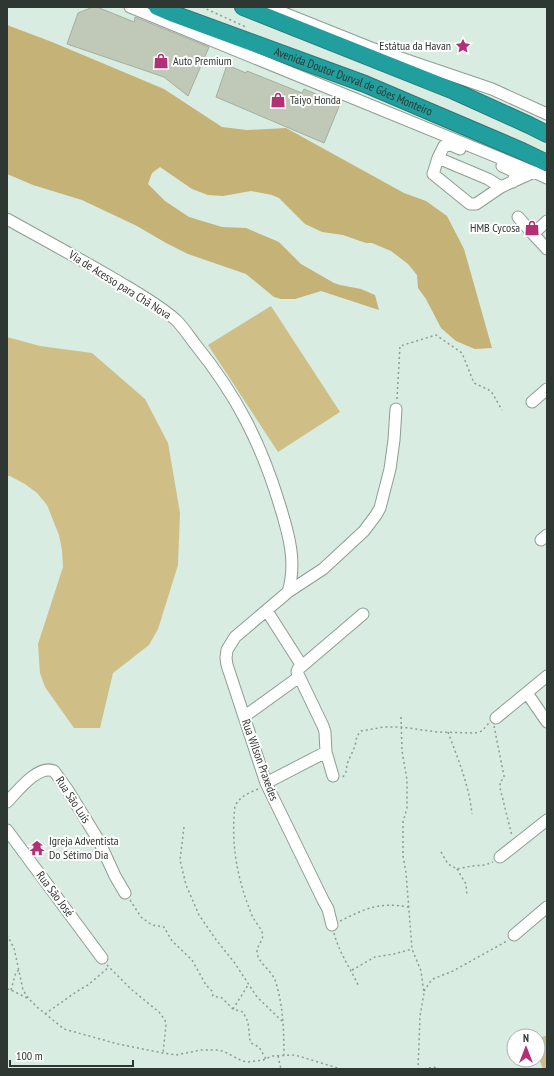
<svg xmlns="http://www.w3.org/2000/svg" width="554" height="1076" font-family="'PT Sans Narrow',sans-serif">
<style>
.green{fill:#cfbe85}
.forest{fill:#c4b276}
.building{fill:#c0c8b7;stroke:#a6ae9d}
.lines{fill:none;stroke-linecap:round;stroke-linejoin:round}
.minor-casing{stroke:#8c9e93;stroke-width:13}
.highway-casing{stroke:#267b78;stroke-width:18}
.path{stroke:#8d9b93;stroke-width:1.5;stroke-dasharray:2 3;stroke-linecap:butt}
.minor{stroke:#fff;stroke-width:11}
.highway{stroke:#219f9e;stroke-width:16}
.labels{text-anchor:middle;stroke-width:4;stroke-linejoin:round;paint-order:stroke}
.poi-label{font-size:12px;fill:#2f3732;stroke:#fff;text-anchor:start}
.street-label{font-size:12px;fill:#2f3732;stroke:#fff}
</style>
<rect width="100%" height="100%" fill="#d8ece1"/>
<path class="green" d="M271 306 340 412 278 452 208 345Z
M7 337 40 346 92 353 145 399 168 443 180 513 178 565 158 629 149 645 113 673 100 728H74L45 687 40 673 38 644 63 567 62 550 59 535 47 505 37 493 25 484 10 476H7Z
M547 1035V1069H543L538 1056V1039Z"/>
<path class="forest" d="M7 25 52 42 164 89 222 127 247 130 286 128 404 193 426 201 447 216 464 249 492 348 475 349 470 347 456 341 441 328 426 299 418 288 417 275 408 264 391 251 372 243H366L343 235 322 232 305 224 279 198 272 195 251 191 223 196 208 195 192 189 160 167 152 173 148 184 165 201 189 217 222 227 246 228 279 242 301 264 334 283 340 285 361 289 375 295 379 310 321 291 295 299H281L274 297 246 274 188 254 166 243 137 226 82 200 33 185 7 174Z"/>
<path class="building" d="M93 7H97L134 22 135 17 209 47 188 96 164 77 67 44 78 13Z
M227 65 246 73 247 71 302 93 304 89 340 104 324 143 216 97Z"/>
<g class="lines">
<g class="minor-casing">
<path id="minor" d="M130 7 534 172 547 178
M269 7 374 49 492 89 547 114
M460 149 451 145 444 146 438 158 433 174 470 204H476L501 187 534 172
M438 158 488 179 501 187
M502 166 513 171 515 175 513 182
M518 217 533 234
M7 219C43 239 80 259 116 280 136 292 158 304 176 320 183 327 189 336 195 344 237 396 261 443 280 506 289 535 297 563 288 592
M547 221 533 234 547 249
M532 402 547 389
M541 540 547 535
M267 611 302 666 298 669 297 672 323 726 325 732 326 752 333 776
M302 666 363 614
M527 693 547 722
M245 716 299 677
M496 718 547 676
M266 783 326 752
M7 802C17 792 38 764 54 771L67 789 99 841 115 876 125 893
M7 830 102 958
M500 857 547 820
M332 925 328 909 323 900 266 783 227 665 226 658 227 650 235 637 288 592 323 569 364 531 376 515 380 508 390 469 394 440 396 409
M514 935 547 907"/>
</g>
<g class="highway-casing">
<g id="highway">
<path id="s1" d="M157 7 171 13 365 84 522 151 547 163"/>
<path d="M243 7 454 91 529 125 547 134"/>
</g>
</g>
<path class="path" d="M202 7 246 27
M397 399 400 346 436 335 462 353 474 383 491 391 502 410
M401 717 402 751 407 780V808L403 822V856L406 873 412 949 421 971 424 993 420 1016 418 1069
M494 726 504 776V778L500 782V788L512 836
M448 732C458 759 469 785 472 814
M343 777 346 772 347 764 355 746 357 736 361 731 384 727H401L437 732 475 733 482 731 489 723
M258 789C249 793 240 796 235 806 231 840 236 873 248 905 250 909 251 915 254 919 256 923 260 927 262 932 265 940 257 944 257 952 258 963 271 970 275 980 283 1003 284 1031 284 1055
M184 827 180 860 186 885 199 915 217 941 234 962 257 997 283 1022
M441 852 448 864 457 869 472 866 485 865 493 862
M457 869 466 884 467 896
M130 900 141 917 152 925 164 927 172 941 192 960 206 985 212 991 213 996 222 998 233 1009 243 1012 248 1022 250 1041 251 1043 259 1047 266 1059
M340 921C367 908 378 902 409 907
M334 933C339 953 351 969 359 987
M7 935 14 948 23 990 29 999 37 1007 64 1029 118 1044 163 1053 176 1055 201 1050H219L227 1053 242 1061 248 1062 263 1060 272 1056 295 1055 341 1069
M107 965 132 990 159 1012 165 1020 166 1025 163 1053
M352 970 375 957 394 954 412 949
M7 989 11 990 29 999
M11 990 16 972 19 970
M424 991 430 982 433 979 453 971 507 941
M233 1009 248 985
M45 1014 76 992 88 985 109 967
M278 1056 281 1069
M424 1069 434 1067 438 1069"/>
<use href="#minor" class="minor"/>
<use href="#highway" class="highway"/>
</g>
<defs>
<g id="sight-bare" transform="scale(1.2)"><path d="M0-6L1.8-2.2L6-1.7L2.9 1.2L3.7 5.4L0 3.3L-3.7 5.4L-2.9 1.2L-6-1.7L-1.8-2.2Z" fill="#b43076" stroke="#fff" stroke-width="2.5" paint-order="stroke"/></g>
<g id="shop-bare" transform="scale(1.2)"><path d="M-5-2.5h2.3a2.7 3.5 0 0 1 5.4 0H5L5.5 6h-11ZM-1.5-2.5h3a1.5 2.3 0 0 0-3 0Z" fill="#b43076" stroke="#fff" stroke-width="2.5" paint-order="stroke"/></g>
<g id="temple-bare" transform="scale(1.2)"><path d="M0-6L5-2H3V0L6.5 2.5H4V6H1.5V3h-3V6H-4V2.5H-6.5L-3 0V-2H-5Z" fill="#b43076" stroke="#fff" stroke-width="2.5" paint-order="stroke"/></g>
</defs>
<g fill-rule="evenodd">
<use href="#sight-bare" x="463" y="46"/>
<use href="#shop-bare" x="161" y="61"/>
<use href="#shop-bare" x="278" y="100"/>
<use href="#shop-bare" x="532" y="228"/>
<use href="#temple-bare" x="37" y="848"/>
</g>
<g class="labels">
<g class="poi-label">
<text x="451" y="50" text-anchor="end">Estátua da Havan</text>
<text x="173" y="65">Auto Premium</text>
<text x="290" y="104">Taiyo Honda</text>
<text x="520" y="232" text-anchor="end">HMB Cycosa</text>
<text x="49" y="845">Igreja Adventista<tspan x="49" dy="14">Do Sétimo Dia</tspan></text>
</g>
<g class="street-label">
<text dy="4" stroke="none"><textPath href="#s1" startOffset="210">Avenida Doutor Durval de Góes Monteiro</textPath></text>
<text transform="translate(120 285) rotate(32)" y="4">Via de Acesso para Chã Nova</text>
<text transform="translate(260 760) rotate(70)" y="4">Rua Wilson Praxedes</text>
<text transform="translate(73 800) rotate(57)" y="4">Rua São Luís</text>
<text transform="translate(55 894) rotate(53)" y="4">Rua São José</text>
</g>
</g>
<rect width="554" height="1076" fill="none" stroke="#2f3732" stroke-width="16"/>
<g transform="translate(526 1048)"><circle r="19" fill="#ffffff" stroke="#acafad"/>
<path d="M0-3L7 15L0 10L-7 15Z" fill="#b43076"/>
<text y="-6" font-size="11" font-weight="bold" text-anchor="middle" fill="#2f3732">N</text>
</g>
<path d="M10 1060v6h123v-6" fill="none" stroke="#2f3732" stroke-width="2"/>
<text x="16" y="1060" font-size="12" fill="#2f3732" stroke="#ffffff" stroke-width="3" paint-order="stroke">100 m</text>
</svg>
